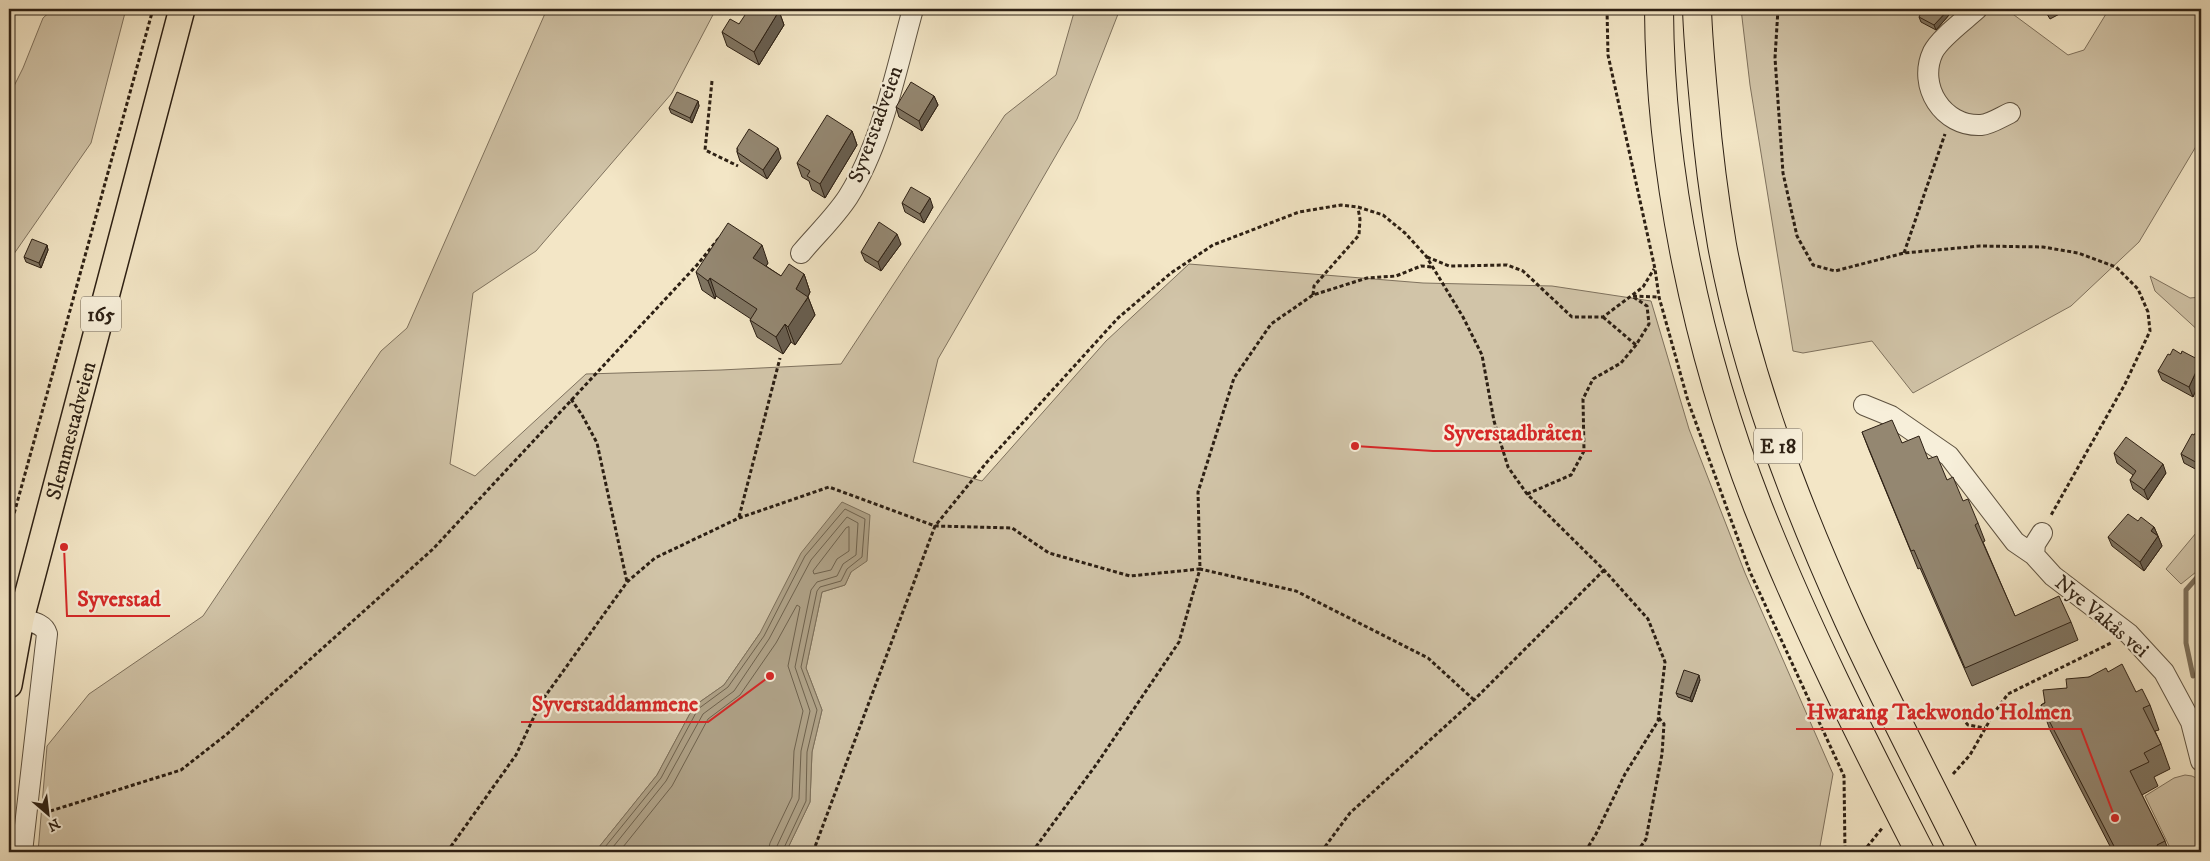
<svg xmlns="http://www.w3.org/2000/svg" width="2210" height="861" font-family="'IM FELL DW Pica',serif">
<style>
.green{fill:#d1c4a8;stroke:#7f725e}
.water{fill:#b0a389;stroke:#7c6f5a}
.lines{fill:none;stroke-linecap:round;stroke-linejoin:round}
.shore{stroke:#6e624e;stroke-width:1}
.stream{stroke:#7c6f5a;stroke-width:5}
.minor-casing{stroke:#5e5240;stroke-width:22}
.major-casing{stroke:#2d2014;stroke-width:28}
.highway-casing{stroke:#2d2014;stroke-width:30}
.path{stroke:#2d2014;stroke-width:3;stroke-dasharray:4 2.5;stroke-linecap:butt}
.minor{stroke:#f7efda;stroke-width:20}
.major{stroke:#f3e6c6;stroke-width:25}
.highway{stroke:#f3e6c6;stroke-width:28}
.wall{fill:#7f7461;stroke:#2d2014}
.shaded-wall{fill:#685e4f;stroke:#2d2014}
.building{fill:#948771;stroke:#2d2014}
.labels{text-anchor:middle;stroke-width:4.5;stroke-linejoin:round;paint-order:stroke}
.shield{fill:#f7efda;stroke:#6a5e4f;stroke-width:1}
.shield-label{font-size:20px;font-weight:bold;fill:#2d2014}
.street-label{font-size:21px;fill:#2d2014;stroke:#f7efda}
.leader{fill:none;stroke:#d62828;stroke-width:2}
.callout-dot{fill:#d62828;stroke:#f7efda;stroke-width:2}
.callout-label{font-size:22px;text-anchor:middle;font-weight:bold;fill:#d62828;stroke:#f7efda;stroke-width:4.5;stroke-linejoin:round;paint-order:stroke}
</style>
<rect width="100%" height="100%" fill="#f3e6c6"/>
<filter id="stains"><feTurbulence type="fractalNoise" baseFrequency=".004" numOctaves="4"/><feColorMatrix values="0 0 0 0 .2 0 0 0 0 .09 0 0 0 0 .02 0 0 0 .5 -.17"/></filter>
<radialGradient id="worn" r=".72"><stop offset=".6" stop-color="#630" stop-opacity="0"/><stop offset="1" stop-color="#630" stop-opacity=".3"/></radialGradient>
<path class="green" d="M53 9H126L91 143 9 261V96L23 68 43 18Z
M547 9H716L672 93 536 251 473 293 450 464 475 476 586 374 721 370 841 364 1005 115 1056 75 1075 9H1120L1077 119 938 359 913 462 982 481 1106 341 1189 264 1423 283 1552 286 1651 301 1689 429 1745 573 1833 774 1819 852H786L810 802 812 752 822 710 806 668 822 592 845 585 851 572 760 633 724 685 694 706 657 775 595 852H38L47 746 89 694 203 616 381 351 407 328Z
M1741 9H2006L2068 55 2084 50 2109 9H2201V138L2139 242 2071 306 1913 393 1872 341 1803 353 1793 351 1750 85Z
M2150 276 2190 298 2201 297V333L2155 291Z
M2201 527V568L2181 584 2166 569Z
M2185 775 2192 776 2198 779 2201 802V852H2172L2145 796 2174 778Z"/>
<path class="water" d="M842 502 870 515 867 561 851 572 845 585 822 592 806 668 822 710 812 752 810 802 786 852H595L657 775 694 706 724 685 760 633 801 553Z"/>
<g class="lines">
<path class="shore" d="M849 527V551L837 559 831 570 814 574 813 571 846 528Z
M601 852 661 778 698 709 728 687 764 636 805 556 845 509 865 519 862 557 847 569 841 581 820 587 817 591 801 667 817 710 807 752 806 801 782 852
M609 852 666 781 703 714 734 691 769 639 811 560 847 517 858 523 856 555 843 564 837 576 817 582 811 590 795 667 810 711 801 751 799 799 777 846 776 852
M619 852 672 786 708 719 740 695 776 643 797 605 800 607 788 666 803 711 794 751 792 797 770 843 768 852"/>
<path class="stream" d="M2193 676 2186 643V590L2201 573"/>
<g class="minor-casing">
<path id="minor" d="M1977 9C1965 20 1940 38 1933 52 1917 86 1943 127 1981 125 1991 124 2001 117 2010 113
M801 253C816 235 835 217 848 197 882 143 896 70 913 9
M1864 405 1891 416 1949 456 2015 542 2034 555
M2042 533 2035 544 2034 555 2053 576 2129 634 2164 672 2191 722 2201 761
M21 619C31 622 44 623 47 634L22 852"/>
</g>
<g class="major-casing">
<g id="major">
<path id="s1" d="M9 685 21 619 182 9"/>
</g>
</g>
<g class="highway-casing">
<path id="highway" d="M1659 9C1660 175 1698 353 1758 507 1805 626 1862 739 1920 852
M1697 9C1698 40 1701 71 1704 103 1708 150 1714 198 1722 245 1746 374 1794 500 1848 619 1884 698 1925 775 1963 852"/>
</g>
<path class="path" d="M1607 9 1608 55 1655 269 1659 297 1688 401 1750 572 1844 776 1845 852
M1778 9 1775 58 1783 173 1797 236 1813 265 1835 271 1904 253 1980 246 2043 247 2078 253 2116 267 2138 289 2148 312 2150 331 2125 384 2050 517
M712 81 705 150 738 166
M1904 253 1945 134
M1427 257 1449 266 1507 265 1523 271 1572 317H1603L1643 287 1654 269
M1313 295 1314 286 1359 235 1360 219 1358 208
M1633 296 1659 297
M1603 317 1636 345
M571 399 582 415 597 443 627 582
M1527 494 1571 475 1584 451 1583 399 1593 379 1621 363 1636 345 1649 324 1647 306 1632 296
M739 517 780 358
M9 532 153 9
M1953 708 1968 725 1985 728
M1953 774 1970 755 1994 713 2008 694 2111 643
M9 775 12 764
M44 813 181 770 227 734 433 549 697 265 719 238
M447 852 516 755 541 702 627 582 655 558 739 518 829 487 935 526 1012 528 1049 553 1130 576 1200 569 1198 492 1234 378 1271 324 1313 295 1367 278 1396 276 1421 266 1432 267
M813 852 935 526 987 462 1118 318 1171 273 1213 245 1299 212 1341 205 1358 207 1383 215 1405 233 1426 256 1463 317 1482 355 1494 421 1508 467 1527 494 1604 570 1648 619 1665 662 1658 721 1625 774 1596 834 1585 852
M1032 852 1096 765 1179 642 1200 569 1296 591 1428 658 1474 700
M1321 852 1350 813 1474 700 1604 570
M1637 852 1646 839 1662 754 1664 724 1658 717
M1863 852 1883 827"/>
<use href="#minor" class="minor"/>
<use href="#major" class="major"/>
<use href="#highway" class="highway"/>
</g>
<path class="wall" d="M2044 9H2069L2050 19Z
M1948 10 1949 15 1936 30 1921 22 1919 17Z
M779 11 784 25 759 65 727 46 722 32 739 24Z
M934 96 938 105 922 131 899 117 896 107Z
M698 101 699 106 692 123 671 113 669 108Z
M852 131 857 145 825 198 812 190 809 181 802 177 797 163Z
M737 148 781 158 767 179 740 161 737 152Z
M902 203 933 207 924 223 905 212Z
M901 244 881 271 865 261 861 252Z
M47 245 48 250 41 268 26 262 24 257Z
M768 263 766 266 781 276 804 274 810 292 808 297 815 315 795 345 791 342 783 354 757 337 750 320 751 319 716 296 715 299 702 290 696 272Z
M2181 354 2201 361V378L2193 397 2162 380 2158 371 2170 355Z
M1862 432 1902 443 1928 459 1947 480 1978 523 1985 541 1983 542 2015 616 2071 622 2078 640 1972 686 1920 568 1918 569 1869 450Z
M2201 432V472L2184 463 2181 454 2194 435Z
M2114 453 2166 473 2148 500 2133 489 2130 480 2133 475 2117 463Z
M2138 521 2154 527 2162 546 2144 571 2112 546 2108 537Z
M2108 672 2136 692 2150 705 2159 730 2155 731 2161 744 2170 769 2154 777 2158 786 2142 795 2165 841 2169 852H2113L2050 730 2041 705 2067 688 2089 677Z
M1700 680 1692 702 1678 697 1676 693Z"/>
<path class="shaded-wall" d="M1948 10 1949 15 1936 30 1934 25Z
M779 11 784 25 759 65 754 52Z
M934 96 938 105 922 131 919 121Z
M698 101 699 106 692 123 690 118Z
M852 131 857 145 825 198 820 184Z
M778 148 781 158 767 179 763 170Z
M930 198 933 207 924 223 920 214Z
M897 234 901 244 881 271 878 262Z
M47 245 48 250 41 268 39 263Z
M762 245 768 263 760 276 753 258Z
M804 274 810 292 805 302 808 297 815 315 795 345 788 327 796 289Z
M710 278 716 296 715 299 708 281Z
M785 324 791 342 783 354 776 337Z
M2201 361V378L2193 397 2189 387Z
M2163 464 2166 473 2148 500 2144 490Z
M2154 527 2158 536 2151 531Z
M2158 536 2162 546 2144 571 2140 562Z
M1699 675 1700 680 1692 702 1690 698Z"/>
<path class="building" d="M749 9H776L779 11 754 52 722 32 730 19 739 24Z
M1923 9H1945L1948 10 1934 25 1919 17Z
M911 82 934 96 919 121 896 107Z
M677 92 698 101 690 118 669 108Z
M827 115 852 131 820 184 807 176 810 171 797 163Z
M749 129 778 148 763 170 737 152 738 150 737 148Z
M911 187 930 198 920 214 902 203Z
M879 222 897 234 878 262 861 252Z
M728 223 762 245 753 258 781 276 789 264 804 274 796 289 808 297 788 327 785 324 776 337 750 320 757 309 710 278 708 281 696 272Z
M32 239 47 245 39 263 24 257Z
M2173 349 2181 354 2182 351 2201 361 2189 387 2158 371 2168 354 2170 355Z
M1892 420 1902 443 1919 436 1928 459 1937 456 1947 480 1953 477 1963 501 1968 499 1978 523 1975 525 2015 616 2059 596 2071 622 1965 668 1914 550 1911 551 1862 432Z
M2197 430 2201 432V465L2181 454 2192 434 2194 435Z
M2126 437 2163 464 2144 490 2130 480 2136 471 2114 453Z
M2128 514 2138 521 2141 517 2154 527 2151 531 2158 536 2140 562 2108 537Z
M2122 664 2136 692 2142 689 2150 705 2143 708 2161 744 2144 753 2149 762 2130 771 2165 841 2157 845 2160 852H2117L2041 705 2045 703 2043 690 2067 688 2066 679 2089 677 2106 668 2108 672Z
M1684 670 1699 675 1690 698 1676 693Z"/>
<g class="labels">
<g class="shield">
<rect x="81" y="296.5" width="40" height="35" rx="4"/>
<rect x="1754" y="428.5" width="48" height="35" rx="4"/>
</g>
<g class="shield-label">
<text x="101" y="321">165</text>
<text x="1778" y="453">E 18</text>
</g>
<g class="street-label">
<text transform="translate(875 124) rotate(-70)" y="7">Syverstadveien</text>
<text dy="7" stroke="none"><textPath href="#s1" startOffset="262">Slemmestadveien</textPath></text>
<text transform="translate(2102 616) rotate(40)" y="7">Nye Vakås vei</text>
</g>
</g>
<path class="leader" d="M1355 446L1433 451H1592M64 547L67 616H170M770 676L708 722H521M2115 818L2081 729H1796"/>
<g class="callout-dot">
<circle cx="1355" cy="446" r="5"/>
<circle cx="64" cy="547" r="5"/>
<circle cx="770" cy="676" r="5"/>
<circle cx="2115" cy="818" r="5"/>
</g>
<g class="callout-label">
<text x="1513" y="440">Syverstadbråten</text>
<text x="119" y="606">Syverstad</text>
<text x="615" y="711">Syverstaddammene</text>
<text x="1939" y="719">Hwarang Taekwondo Holmen</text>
</g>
<rect width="2210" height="861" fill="none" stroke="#f3e6c6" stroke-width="30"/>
<rect x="10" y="10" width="2190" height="841" fill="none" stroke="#2d2014" stroke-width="2.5"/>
<rect x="15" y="15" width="2180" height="831" fill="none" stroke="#2d2014"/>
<g transform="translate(48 814) rotate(152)" stroke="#f7efda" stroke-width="4" paint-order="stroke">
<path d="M0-4L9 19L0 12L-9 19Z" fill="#2d2014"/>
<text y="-8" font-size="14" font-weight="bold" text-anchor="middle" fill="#2d2014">N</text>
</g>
<rect width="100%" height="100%" filter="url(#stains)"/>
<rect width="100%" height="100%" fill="url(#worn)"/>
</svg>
